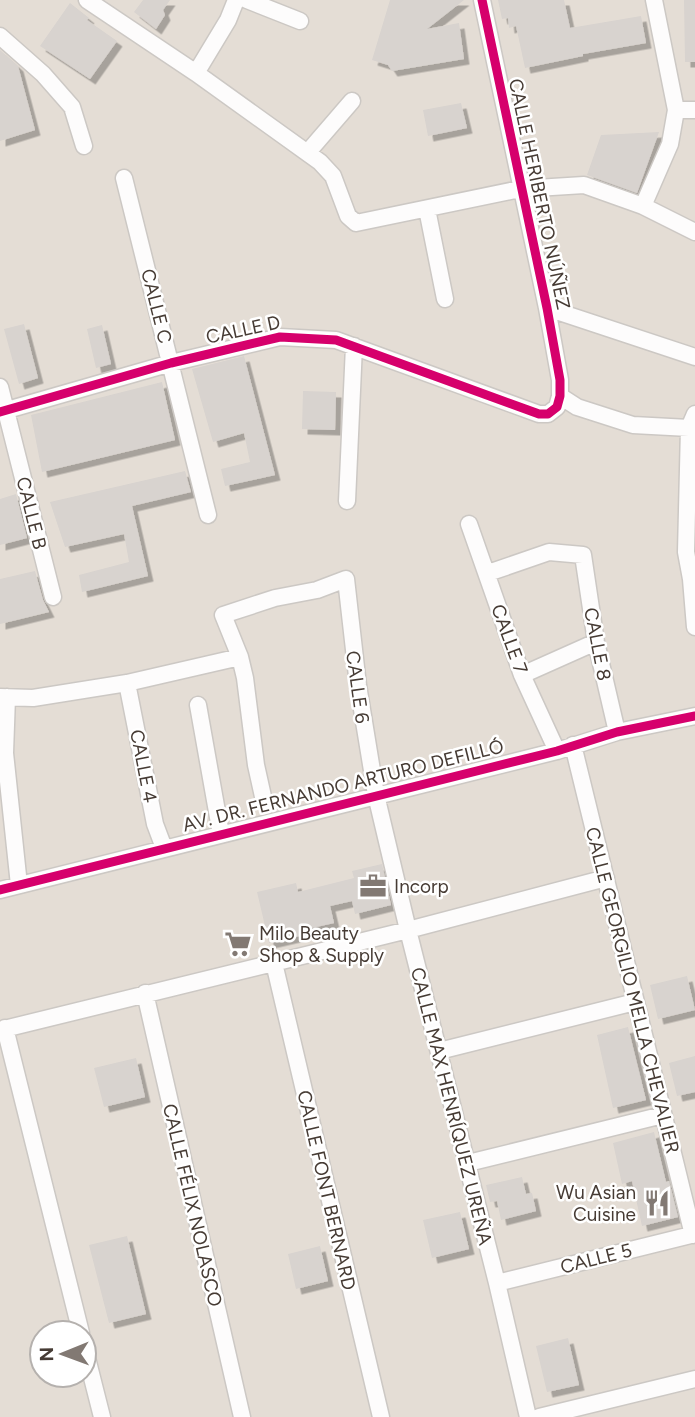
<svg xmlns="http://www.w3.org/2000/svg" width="695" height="1417" font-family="Figtree,sans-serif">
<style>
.residential{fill:#e4ddd5;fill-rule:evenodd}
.building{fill:#d8d3cf;filter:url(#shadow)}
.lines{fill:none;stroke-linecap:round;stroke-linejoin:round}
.minor-casing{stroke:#ccc8c4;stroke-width:19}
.minor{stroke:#fdfcfc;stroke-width:16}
.cycleway-casing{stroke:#fff;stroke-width:13}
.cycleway{stroke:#d6006c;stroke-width:9}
.labels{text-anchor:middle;stroke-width:5;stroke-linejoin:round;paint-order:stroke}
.street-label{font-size:19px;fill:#463b34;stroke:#fff}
.poi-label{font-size:19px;fill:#463b34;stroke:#fff;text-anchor:start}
</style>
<defs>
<filter id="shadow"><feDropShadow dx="5.5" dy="5.5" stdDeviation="0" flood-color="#0004"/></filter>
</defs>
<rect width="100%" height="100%" fill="#f0ece8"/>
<path class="residential" d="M0 0H695V1417H0ZM42 1333H84V1375H42Z"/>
<path class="building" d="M143 0H170L163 10 165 15 156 29 134 12Z
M390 0H464L427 29 459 23 464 59 392 71 388 65 372 60Z
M498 0H564L570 28 641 16 646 43 583 54V56L525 68 516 26 509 28 508 18 502 19Z
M684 0H695V62H685Z
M70 3 89 18 87 20 117 41 90 79 40 46Z
M0 50 18 66 35 130 0 141Z
M461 103 467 128 428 136 423 110Z
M659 132 637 193 587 175 601 135Z
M24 324 38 378 19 384 4 329Z
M102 325 111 364 96 368 87 329Z
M244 356 275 475 225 486 221 469 250 462 244 433 213 442 192 369Z
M162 382 175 440 42 472 31 415Z
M303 391 336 392 335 430 302 429Z
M185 471 191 492 132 506 148 576 82 592 79 575 129 562 124 534 65 547 50 502Z
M16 494 27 538 0 545V499Z
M35 571 43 600 49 612 0 624V579Z
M382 864 391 905 355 914 352 901 330 906 334 923 307 929 308 934 269 943 257 892 296 883 298 892 354 878 352 871Z
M687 976 695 1010 658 1019 650 985Z
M628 1027 646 1100 613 1108 597 1035Z
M695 1056V1092L677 1096 669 1063Z
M136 1058 145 1097 104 1107 94 1068Z
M654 1132 666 1182 669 1181 678 1217 642 1226 632 1181 622 1184 613 1143Z
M522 1177 526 1194 532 1193 536 1211 501 1220 497 1201 490 1202 486 1185Z
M460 1212 469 1249 432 1258 423 1220Z
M127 1236 146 1314 109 1323 89 1245Z
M320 1246 328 1281 296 1289 288 1254Z
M568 1338 579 1385 547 1392 536 1346Z"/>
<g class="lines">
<g class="minor-casing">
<path id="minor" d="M87 0 196 73 320 162 333 176 348 216 356 223 520 189 584 185 643 206 695 232
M247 0 300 21
M0 36 43 74 72 107 84 146
M196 73 228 20 236 0
M676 110H695
M308 152 352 101
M124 178 208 515
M643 206 670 144 676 110 654 0
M427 209 445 299
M547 308 695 357
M0 387 53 597
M560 396 577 407 633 425 689 428
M0 412 171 363 280 337 336 340 539 414H548L557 407 560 396V380L547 308 482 0
M695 414 689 428 686 552 691 579 695 627
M347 501 354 346
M469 524 522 675 557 751
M488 573 549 552 583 555 596 642 617 732
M522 675 596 642
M127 683 155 824 164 848
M0 697 33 698 127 683 240 657
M7 697 5 753 19 885
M198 705 221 834
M573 745 693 1235
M264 801 256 765 245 678 240 657 223 615 275 598 317 590 346 579 358 685 376 795 408 930 497 1283 528 1417
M0 890 557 751 617 732 695 716
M274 963 381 1417
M145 993 242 1417
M5 1028 81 1333
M0 1030 408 930 606 878
M439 1051 635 1002
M468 1163 663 1115
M497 1283 695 1234
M84 1346 102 1417
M539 1417 695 1379"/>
</g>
<use href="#minor" class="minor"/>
<g class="cycleway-casing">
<path id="cycleway" d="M0 412 171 363 280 337 336 340 539 414H548L557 407 560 396V380L547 308 482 0
M0 890 557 751 617 732 695 716"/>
</g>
<use href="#cycleway" class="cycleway"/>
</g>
<defs>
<g id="office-bare" transform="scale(2.1)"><path d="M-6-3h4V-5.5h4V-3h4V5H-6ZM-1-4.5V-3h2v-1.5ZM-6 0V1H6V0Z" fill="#827973" stroke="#fff" stroke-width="2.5" paint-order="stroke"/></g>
<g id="supermarket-bare" transform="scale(2.1)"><path d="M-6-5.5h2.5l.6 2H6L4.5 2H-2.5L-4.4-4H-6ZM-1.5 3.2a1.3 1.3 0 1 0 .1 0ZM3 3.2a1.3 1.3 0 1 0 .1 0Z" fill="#827973" stroke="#fff" stroke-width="2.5" paint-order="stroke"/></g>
<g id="restaurant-bare" transform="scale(2.1)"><path d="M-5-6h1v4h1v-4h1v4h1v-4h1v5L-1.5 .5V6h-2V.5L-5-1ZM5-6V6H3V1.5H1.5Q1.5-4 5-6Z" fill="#827973" stroke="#fff" stroke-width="2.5" paint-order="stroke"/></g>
</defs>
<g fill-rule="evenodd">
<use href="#office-bare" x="373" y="886"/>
<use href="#supermarket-bare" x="238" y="944"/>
<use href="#restaurant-bare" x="657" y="1203"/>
</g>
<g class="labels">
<g class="street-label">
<text transform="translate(540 194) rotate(78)" y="7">CALLE HERIBERTO NÚÑEZ</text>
<text transform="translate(157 306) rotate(76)" y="7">CALLE C</text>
<text transform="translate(243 329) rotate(-12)" y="7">CALLE D</text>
<text transform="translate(32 513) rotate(76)" y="7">CALLE B</text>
<text transform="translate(510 639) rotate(70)" y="7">CALLE 7</text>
<text transform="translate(598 644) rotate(79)" y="7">CALLE 8</text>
<text transform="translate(358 687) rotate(82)" y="7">CALLE 6</text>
<text transform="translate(144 766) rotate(79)" y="7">CALLE 4</text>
<text transform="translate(343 785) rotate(-14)" y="7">AV. DR. FERNANDO ARTURO DEFILLÓ</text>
<text transform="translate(633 990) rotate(76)" y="7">CALLE GEORGILIO MELLA CHEVALIER</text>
<text transform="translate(452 1106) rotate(76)" y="7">CALLE MAX HENRÍQUEZ UREÑA</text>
<text transform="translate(327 1190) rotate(77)" y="7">CALLE FONT BERNARD</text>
<text transform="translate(193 1205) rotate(77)" y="7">CALLE FÉLIX NOLASCO</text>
<text transform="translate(596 1258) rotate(-14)" y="7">CALLE 5</text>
</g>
<g class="poi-label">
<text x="394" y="893">Incorp</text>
<text x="259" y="940">Milo Beauty<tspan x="259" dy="22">Shop &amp; Supply</tspan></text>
<text x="636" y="1199" text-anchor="end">Wu Asian<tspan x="636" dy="22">Cuisine</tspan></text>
</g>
</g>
<g transform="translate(63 1354) rotate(269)"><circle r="33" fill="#ffffff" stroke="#b5b1ae" stroke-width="2"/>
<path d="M0-5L12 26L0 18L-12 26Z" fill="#827973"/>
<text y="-10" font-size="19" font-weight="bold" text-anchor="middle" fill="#463b34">N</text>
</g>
</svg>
